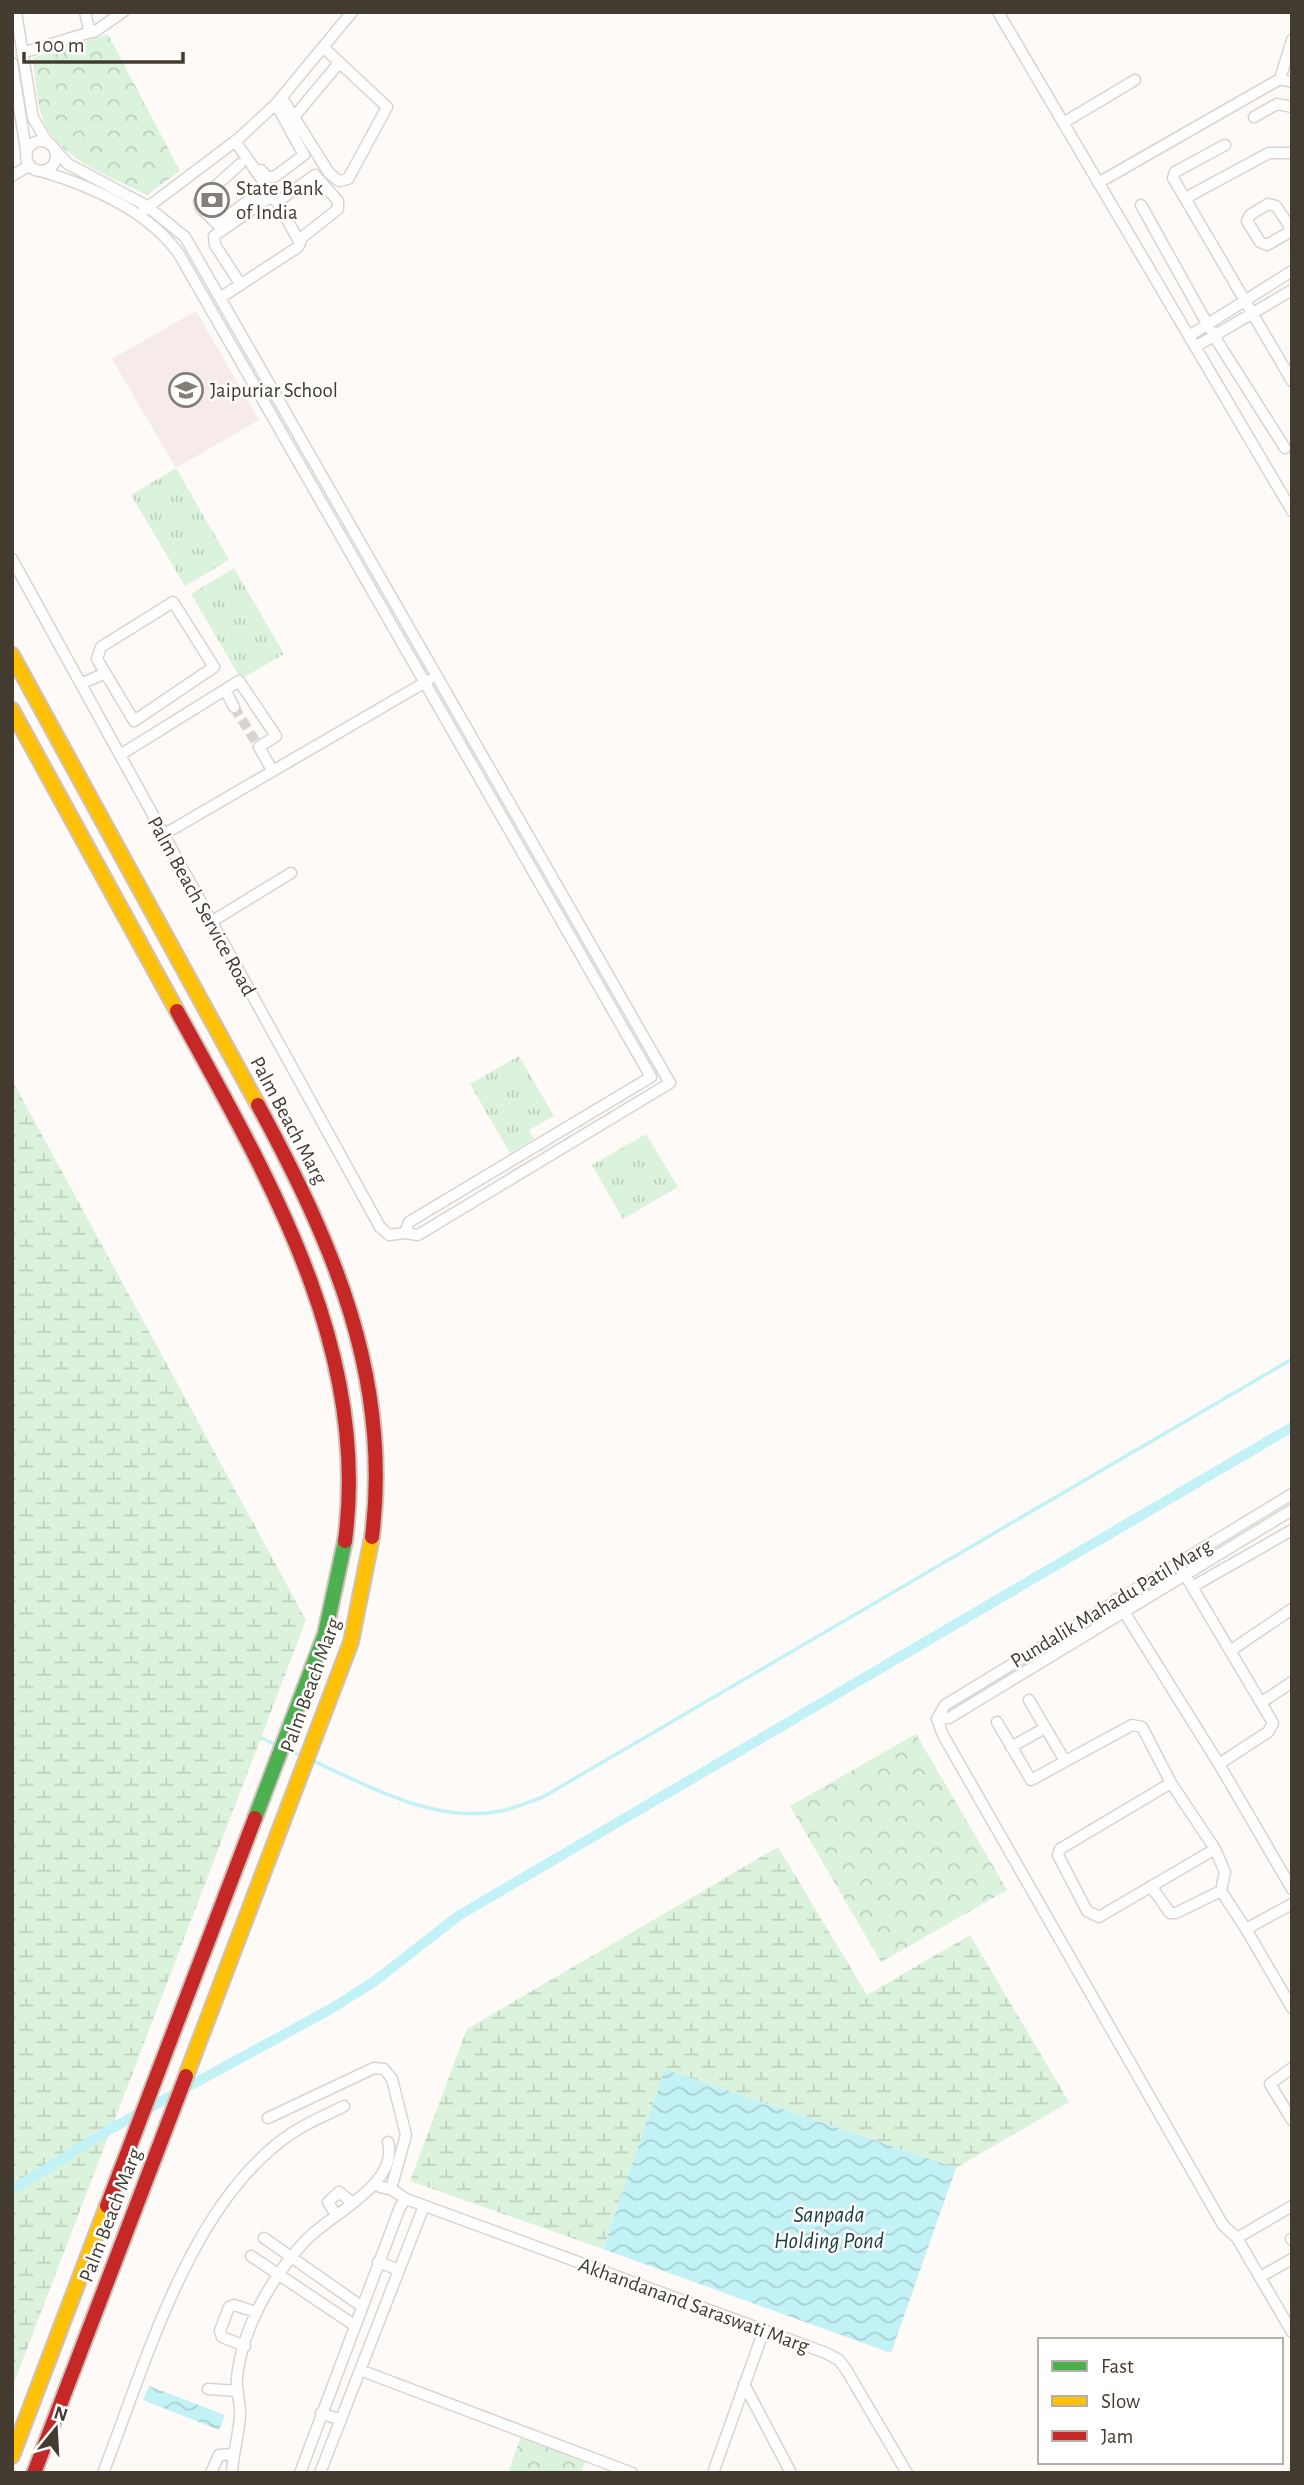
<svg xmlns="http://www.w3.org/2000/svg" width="1304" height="2485" font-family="'Alegreya Sans',sans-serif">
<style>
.education{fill:#f6ebea}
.grass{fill:url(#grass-tufts)}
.wetland{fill:url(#wetland-marsh)}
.park{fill:url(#park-crowns)}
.water{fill:url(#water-waves)}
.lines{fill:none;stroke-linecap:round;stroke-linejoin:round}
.stream{stroke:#c2f2f6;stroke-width:3.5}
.canal{stroke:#c2f2f6;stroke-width:10}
.street-tunnel{stroke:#d8d4cf;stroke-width:10;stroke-dasharray:10 5;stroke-linecap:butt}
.street-casing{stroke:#d9d4cd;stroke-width:13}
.fast-casing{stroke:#cdc2bc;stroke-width:18}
.slow-casing{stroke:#cdc2bc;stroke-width:18}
.jam-casing{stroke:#cdc2bc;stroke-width:18}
.street{stroke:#fffefe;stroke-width:10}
.fast{stroke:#4caf50;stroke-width:14}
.slow{stroke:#ffc107;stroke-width:14}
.jam{stroke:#c62828;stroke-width:14}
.labels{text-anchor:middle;stroke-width:5;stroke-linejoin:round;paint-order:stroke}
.poi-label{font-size:21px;fill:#443b30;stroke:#fff;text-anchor:start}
.street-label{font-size:21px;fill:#443b30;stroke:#fff}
.water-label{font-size:23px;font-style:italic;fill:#193c3f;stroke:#fff}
</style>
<defs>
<pattern id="grass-tufts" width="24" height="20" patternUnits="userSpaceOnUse" patternTransform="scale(1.75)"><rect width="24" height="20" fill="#dbf2dc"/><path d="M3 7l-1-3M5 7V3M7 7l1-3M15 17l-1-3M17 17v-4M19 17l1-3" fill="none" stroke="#bdd0bd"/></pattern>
<pattern id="wetland-marsh" width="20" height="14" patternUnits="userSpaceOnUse" patternTransform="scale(1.75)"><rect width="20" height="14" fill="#dbf2dc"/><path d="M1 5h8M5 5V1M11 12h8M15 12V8" fill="none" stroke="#bdd0bd"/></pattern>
<pattern id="park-crowns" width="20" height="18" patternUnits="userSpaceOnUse" patternTransform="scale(1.75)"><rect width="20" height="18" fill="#dbf2dc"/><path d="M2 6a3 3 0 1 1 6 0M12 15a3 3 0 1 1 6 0" fill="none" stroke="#bdd0bd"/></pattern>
<pattern id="water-waves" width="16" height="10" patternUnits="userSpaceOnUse" patternTransform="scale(1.75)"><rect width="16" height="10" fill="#c2f2f6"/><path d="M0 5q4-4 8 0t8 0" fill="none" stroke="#a8d0d3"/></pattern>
</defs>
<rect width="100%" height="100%" fill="#fdfaf7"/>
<path class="education" d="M196 311 259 420 176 468 112 359Z"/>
<path class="grass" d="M176 468 229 560 185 586 131 495Z
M234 568 284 654 241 679 191 594Z
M519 1056 554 1116 529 1130 534 1139 510 1153 470 1084Z
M646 1134 678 1187 623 1219 592 1165Z"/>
<path class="wetland" d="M12 1080 306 1620 12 2388Z
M778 1847 867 1995 970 1935 1069 2102 956 2168 665 2069 603 2249 410 2181 467 2029Z"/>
<path class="park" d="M108 34 180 171 147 195C110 176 53 158 41 113 36 95 35 76 33 58Z
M916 1734 1007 1890 881 1962 790 1806Z
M521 2436 585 2462 581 2473H508Z"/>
<path class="water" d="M665 2069 956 2168 891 2353 603 2249Z
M149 2386 225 2415 219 2430 143 2400Z"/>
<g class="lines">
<path class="stream" d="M261 1738 279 1746
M286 1749 302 1756
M309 1759C367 1785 435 1825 501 1811 515 1808 529 1802 543 1797L1292 1359"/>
<path class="canal" d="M12 2190 112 2128 329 2010 375 1981 458 1916 1292 1427"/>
<path class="street-tunnel" d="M234 707 259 747"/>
<g class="street-casing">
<path id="street" d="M16 12 33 118 48 143
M85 12 89 29 94 32 123 12
M998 12 1292 511
M1292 40 1280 79 1292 82
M22 53 91 32
M12 63 27 156
M282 98 329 173 339 181 348 179 387 107 325 49
M294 117 339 63
M1254 117 1277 104 1292 107
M1063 123 1135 80
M235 141 265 184 261 191 217 224 201 208 199 201 240 164
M26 156a15 15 0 1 1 30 0a15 15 0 1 1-30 0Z
M1292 153H1269L1191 195 1186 200 1292 381
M37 170C89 185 147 209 179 254L651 1077 409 1222 405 1233 418 1235 670 1083 185 237 147 206 68 164 55 150
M261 170 267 177H274L304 155 276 104
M12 176 30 165
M1098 183 1280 79
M1186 200 1173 178 1175 172 1225 145
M277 202 315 175 338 201V209L300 239
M1268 204 1276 206 1290 227 1288 233 1267 245 1260 242 1247 221 1250 215Z
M1141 205 1214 336 1285 448
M144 210 238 139 276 104 352 12
M220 298 298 247 300 243 277 202 270 197 214 236 215 245 241 285
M1189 336 1292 271
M1195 347 1292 290
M12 559 380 1227 389 1235 405 1233
M173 602 214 667 134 721 97 659 101 647Z
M81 684 105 673
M225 690 234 707
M120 755 239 681 276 736 259 747 272 770
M163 835 429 680
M211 922 291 873
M1182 1570 1273 1723 1268 1732 1219 1764
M1192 1587 1292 1530
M1116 1599 1219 1764 1292 1889
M1230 1651 1292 1609
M1029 1700 1065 1761
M1262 1702 1292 1682
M937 1719 943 1735 1223 2225 1237 2238 1292 2332
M937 1719 945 1705 1292 1494
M937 1719 949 1718 1292 1510
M997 1722 1031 1780 1132 1725 1142 1727 1171 1783 1215 1849 1225 1872 1221 1891 1246 1929 1292 1904
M1011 1747 1045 1728
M1171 1783 1060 1849 1058 1855 1087 1911 1099 1917 1215 1849
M1151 1886 1170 1913H1176L1221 1891
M1246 1929 1292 2008
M1292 2068 1270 2084 1292 2120
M268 2118 374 2068 384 2069 392 2079 406 2135 391 2189
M380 2187 391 2189 406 2199
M336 2215 328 2202 339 2192 353 2203
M264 2238 361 2306
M1237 2238 1292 2206
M1291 2239 1292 2240
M251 2256 354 2325
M378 2262 399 2270
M1260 2277 1292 2259
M245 2346 222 2337 220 2331 229 2307 234 2305 256 2312
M360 2370 632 2473
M744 2384 791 2473
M208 2389 238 2391
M321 2413 341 2420
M103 2473C146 2363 190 2201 292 2133 308 2122 327 2115 344 2106
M211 2473 219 2455 234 2454
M232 2473C233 2453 239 2434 240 2415 241 2402 235 2390 237 2378 242 2328 272 2277 305 2241 330 2214 400 2184 388 2142
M300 2473 400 2207 406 2199 826 2353 839 2360 847 2371 907 2473
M320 2473 424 2206
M713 2473 764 2330"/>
</g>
<g class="fast-casing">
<path id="fast" d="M255 1818 325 1634 345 1541"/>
</g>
<g class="slow-casing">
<path id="slow" d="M12 655 258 1105
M12 710 177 1011
M186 2076 351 1642 372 1537
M12 2456 107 2206"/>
</g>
<g class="jam-casing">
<path id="jam" d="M177 1011C266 1174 371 1347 345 1541
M258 1105C332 1242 392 1377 372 1537
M107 2206 255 1818
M34 2473 186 2076"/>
</g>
<use href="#street" class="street"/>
<use href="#fast" class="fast"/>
<use href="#slow" class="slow"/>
<use href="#jam" class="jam"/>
</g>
<defs>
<g id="bank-ring" transform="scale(1.75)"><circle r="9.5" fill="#fff" stroke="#857e76" stroke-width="1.5"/><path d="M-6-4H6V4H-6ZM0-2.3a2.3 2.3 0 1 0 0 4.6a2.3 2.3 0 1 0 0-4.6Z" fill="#857e76"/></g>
<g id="school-ring" transform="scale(1.75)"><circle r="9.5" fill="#fff" stroke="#857e76" stroke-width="1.5"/><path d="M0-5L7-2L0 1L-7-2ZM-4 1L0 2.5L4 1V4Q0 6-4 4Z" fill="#857e76"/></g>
</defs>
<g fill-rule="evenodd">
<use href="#bank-ring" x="212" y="200"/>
<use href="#school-ring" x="186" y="390"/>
</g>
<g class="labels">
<g class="poi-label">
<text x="236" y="195">State Bank<tspan x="236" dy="24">of India</tspan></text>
<text x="210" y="397">Jaipuriar School</text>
</g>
<g class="street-label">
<text transform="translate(202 906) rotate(61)" y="7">Palm Beach Service Road</text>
<text transform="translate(289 1120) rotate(62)" y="7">Palm Beach Marg</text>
<text transform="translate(1111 1603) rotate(-31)" y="7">Pundalik Mahadu Patil Marg</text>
<text transform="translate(310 1685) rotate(-70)" y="7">Palm Beach Marg</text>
<text transform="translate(110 2215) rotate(-69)" y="7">Palm Beach Marg</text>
<text transform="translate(694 2305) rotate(20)" y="7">Akhandanand Saraswati Marg</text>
</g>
<g class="water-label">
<text x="829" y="2222">Sanpada<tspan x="829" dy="26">Holding Pond</tspan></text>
</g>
</g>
<rect width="1304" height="2485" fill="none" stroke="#443b30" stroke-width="28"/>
<rect x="1038" y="2338" width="245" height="126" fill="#ffffff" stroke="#b4b1ac" stroke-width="2"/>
<rect x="1052" y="2361" width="35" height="10" fill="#4caf50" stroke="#b4b1ac" stroke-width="2"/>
<text x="1101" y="2373" font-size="21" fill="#443b30">Fast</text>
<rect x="1052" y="2396" width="35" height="10" fill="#ffc107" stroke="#b4b1ac" stroke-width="2"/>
<text x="1101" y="2408" font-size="21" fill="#443b30">Slow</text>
<rect x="1052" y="2431" width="35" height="10" fill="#c62828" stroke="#b4b1ac" stroke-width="2"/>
<text x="1101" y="2443" font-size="21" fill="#443b30">Jam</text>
<g transform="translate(56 2429) rotate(18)" stroke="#ffffff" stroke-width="5" paint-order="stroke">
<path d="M0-5L12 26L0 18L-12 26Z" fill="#443b30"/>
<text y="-10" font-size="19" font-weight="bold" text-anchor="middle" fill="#443b30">N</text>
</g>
<path d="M24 52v10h159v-10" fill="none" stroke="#443b30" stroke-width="3.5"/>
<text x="35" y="52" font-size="21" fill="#443b30" stroke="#ffffff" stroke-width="5" paint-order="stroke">100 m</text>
</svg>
